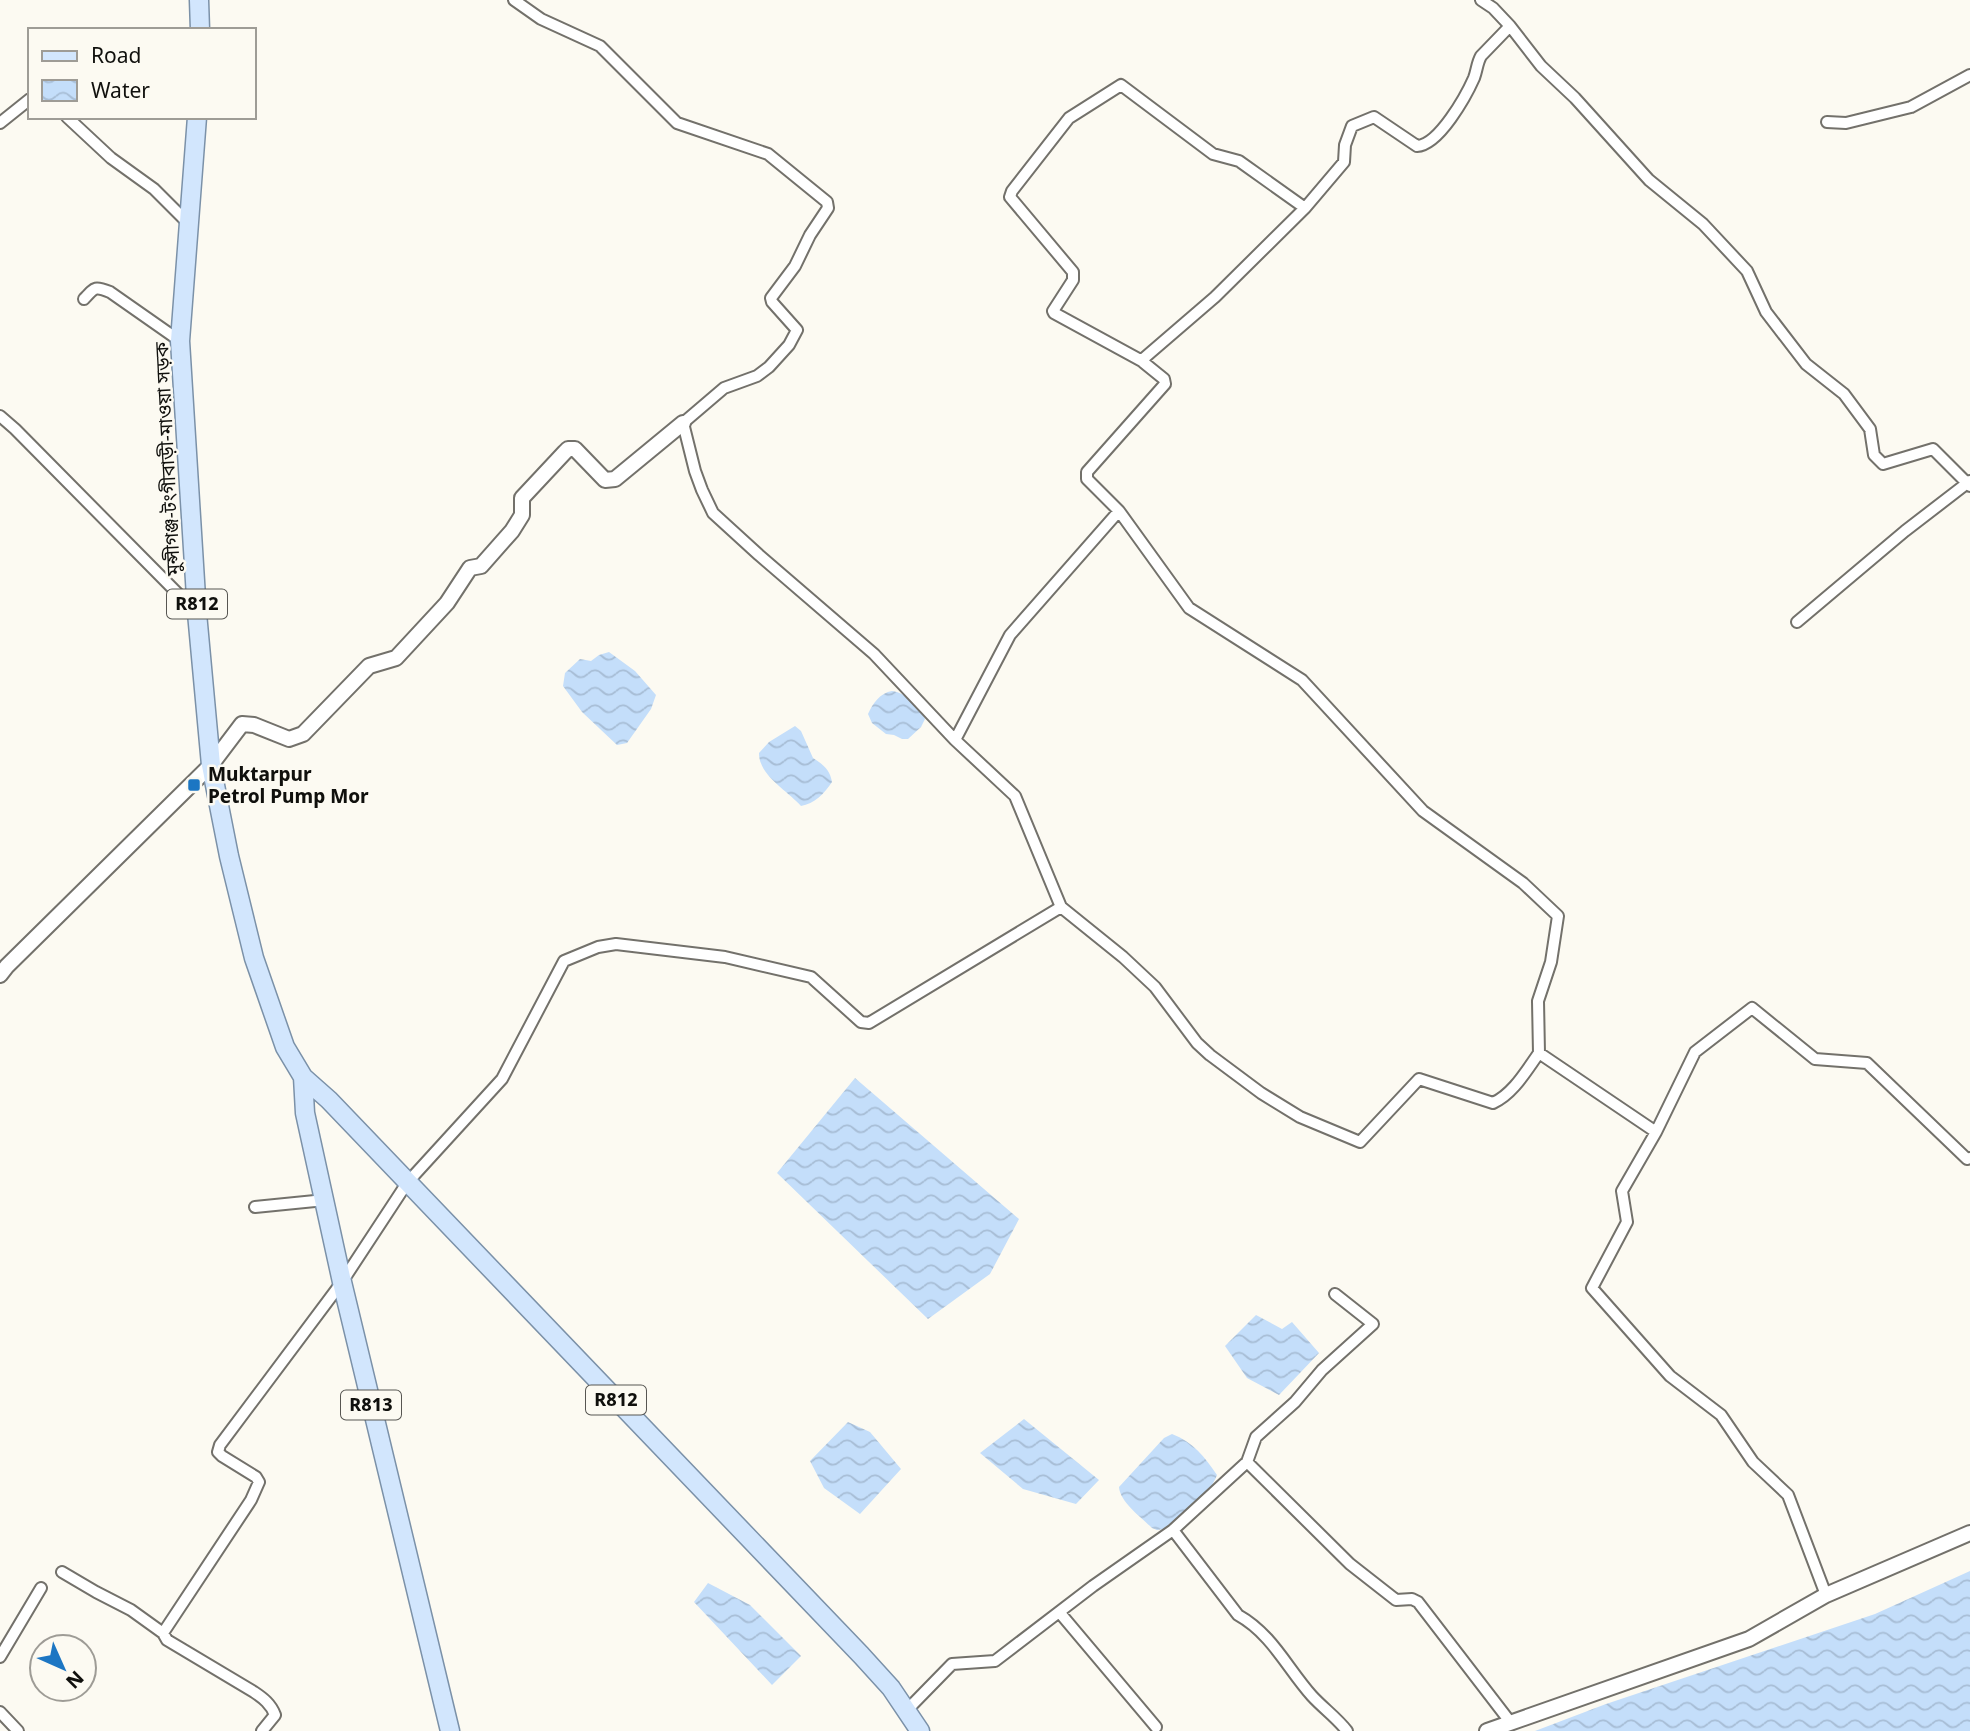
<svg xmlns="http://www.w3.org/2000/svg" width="1970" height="1731" font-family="Georgia,'Noto Sans Bengali',serif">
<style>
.water{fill:url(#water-waves)}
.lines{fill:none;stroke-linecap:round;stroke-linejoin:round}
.minor-casing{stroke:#73716b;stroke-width:14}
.tertiary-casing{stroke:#73716b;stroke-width:18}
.primary-casing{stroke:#7b91a8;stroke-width:21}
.minor{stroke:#fff;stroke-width:10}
.tertiary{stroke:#fff;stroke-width:14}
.primary{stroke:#d2e6fd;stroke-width:18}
.poi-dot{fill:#1c76c3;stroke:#fcfaf2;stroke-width:2.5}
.labels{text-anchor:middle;stroke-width:5;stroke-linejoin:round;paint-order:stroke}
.shield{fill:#fcfaf2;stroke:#575652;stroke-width:2}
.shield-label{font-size:18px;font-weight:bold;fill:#10100d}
.street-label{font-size:19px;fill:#10100d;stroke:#fcfaf2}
.poi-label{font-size:19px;font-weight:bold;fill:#10100d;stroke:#fcfaf2;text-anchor:start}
</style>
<defs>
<pattern id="water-waves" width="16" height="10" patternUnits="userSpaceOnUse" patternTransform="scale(1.75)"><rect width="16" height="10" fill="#c4defa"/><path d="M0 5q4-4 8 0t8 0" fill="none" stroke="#a7bdd5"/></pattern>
</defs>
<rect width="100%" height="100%" fill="#fcfaf2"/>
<path class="water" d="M609 652 635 671 656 695 651 709 627 743 617 745 582 712 563 686 565 673 580 659 591 661 599 655Z
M892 691C907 693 919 706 925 719L921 727 908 739H902L894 735 886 734 872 723 868 714C873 703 880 693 892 691Z
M795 726 801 731 813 758C823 764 830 770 832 782 825 793 814 804 801 806 787 790 759 776 759 753L769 742Z
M855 1078 1019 1219 990 1274 928 1319 777 1173Z
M1256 1315 1282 1329 1292 1322 1319 1353 1279 1395 1247 1378 1225 1346Z
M1024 1419 1099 1480 1076 1504 1023 1489 980 1453Z
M848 1422 870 1432 901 1469 860 1514 824 1488 810 1461Z
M1172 1434C1193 1442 1205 1457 1217 1475 1208 1498 1183 1515 1164 1529L1157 1530 1152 1528C1141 1517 1120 1502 1119 1487L1164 1438Z
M1970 1571V1731H1535L1606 1704 1875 1614Z
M708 1583 750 1605 801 1656 772 1685 694 1602Z"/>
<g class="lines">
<g class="minor-casing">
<path id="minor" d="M514 0 541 19 600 46 677 123 768 154 827 202 828 208 810 235 795 266 771 298 772 302 797 330 789 345 769 367 757 376 724 388 683 423 695 471 702 490 713 513 759 555 874 654 955 740 1015 796 1061 907
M1481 0 1493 8 1510 26 1541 66 1575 98 1649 180 1703 224 1747 271 1766 312 1806 364 1844 394 1870 429 1874 455 1883 464 1933 449 1970 486
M67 117 111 158 154 189 190 225
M1827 122 1846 123 1911 107 1970 75
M0 123 30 99
M84 299C95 287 95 286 110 292L180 341
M1142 361 1054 313 1053 311 1073 280V272L1010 197 1012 191 1069 118 1121 85 1213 154 1239 161 1305 208
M0 416 15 429 197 613
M1119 511 1189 608 1302 680 1423 811 1523 883 1558 916 1551 962 1538 1001 1539 1053
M1797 622 1905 531 1970 481
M955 740 1010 635 1119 511 1087 479V472L1165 384 1164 379 1143 362V359L1215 297 1305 208 1344 162 1345 145 1352 126 1374 117 1417 146C1439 145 1466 96 1474 78 1477 70 1477 63 1481 56L1510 26
M1656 1132 1622 1191 1627 1222 1592 1288 1670 1376 1721 1415 1753 1462 1788 1495 1826 1595
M255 1207 325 1200
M1247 1462 1350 1564 1396 1600 1412 1599 1418 1602 1511 1723
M1173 1530 1247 1462 1256 1437 1295 1402 1322 1370 1373 1324 1335 1294
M62 1572 96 1592 131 1610 163 1633
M1060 1613 1156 1727
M0 1657 41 1588
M0 1712 18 1731
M911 1715 910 1707 952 1664 995 1661 1093 1586 1173 1530 1238 1615C1272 1634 1287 1668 1312 1696 1323 1708 1337 1718 1347 1731
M262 1731 275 1715C271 1704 263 1698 254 1692L167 1640 163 1633 251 1500 259 1482 256 1477 222 1456 218 1452 220 1445 342 1282 407 1183 502 1079 564 961 598 947 616 944 725 957 811 977 861 1022 869 1023 1061 907 1123 957 1155 987 1197 1043 1210 1055 1261 1093 1300 1117 1360 1142 1419 1079 1493 1103C1513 1094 1526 1071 1539 1053L1656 1132 1695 1052 1752 1008 1815 1059 1867 1063 1967 1159 1970 1158"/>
</g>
<g class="tertiary-casing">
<path id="tertiary" d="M0 975 7 966 211 765 242 724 254 725 289 739 303 734 369 666 396 658 447 603 470 568 481 566 512 531 522 515V498L565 452 568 449H575L605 480 615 479 683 423
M1487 1731 1749 1639 1826 1595 1970 1533"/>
</g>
<g class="primary-casing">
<path id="primary" d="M199 0 200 30
M197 117 180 341 197 613 211 765 229 856 254 958 285 1047 303 1077 329 1100 861 1655 891 1688 920 1731
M303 1077 305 1113 342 1282 450 1731"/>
</g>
<use href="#minor" class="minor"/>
<use href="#tertiary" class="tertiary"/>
<use href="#primary" class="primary"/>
</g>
<rect class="poi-dot" x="187" y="778" width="14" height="14" rx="3.5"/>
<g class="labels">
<g class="shield">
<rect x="167" y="589.5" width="60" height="29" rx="5"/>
<rect x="586" y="1385.5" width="60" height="29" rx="5"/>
<rect x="341" y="1390.5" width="60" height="29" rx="5"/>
</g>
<g class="shield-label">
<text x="197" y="610">R812</text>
<text x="616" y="1406">R812</text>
<text x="371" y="1411">R813</text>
</g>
<g class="street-label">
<text transform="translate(167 459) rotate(-93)" y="7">মুন্সীগঞ্জ-টংগীবাড়ী-মাওয়া সড়ক</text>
</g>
<g class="poi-label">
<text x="208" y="781">Muktarpur<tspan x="208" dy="22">Petrol Pump Mor</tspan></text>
</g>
</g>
<rect x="28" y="28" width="228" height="91" fill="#fcfaf2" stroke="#9e9c96" stroke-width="2"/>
<rect x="42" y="51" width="35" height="10" fill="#d2e6fd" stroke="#9e9c96" stroke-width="2"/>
<text x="91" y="63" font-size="21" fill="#10100d">Road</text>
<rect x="42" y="80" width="35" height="21" fill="url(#water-waves)" stroke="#9e9c96" stroke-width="2"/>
<text x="91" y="98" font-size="21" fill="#10100d">Water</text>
<g transform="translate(63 1668) rotate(135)"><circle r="33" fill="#fcfaf2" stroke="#9e9c96" stroke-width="2"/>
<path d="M0-5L12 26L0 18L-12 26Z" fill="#1c76c3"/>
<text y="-10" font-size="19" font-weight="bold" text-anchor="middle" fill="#10100d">N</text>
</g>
</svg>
